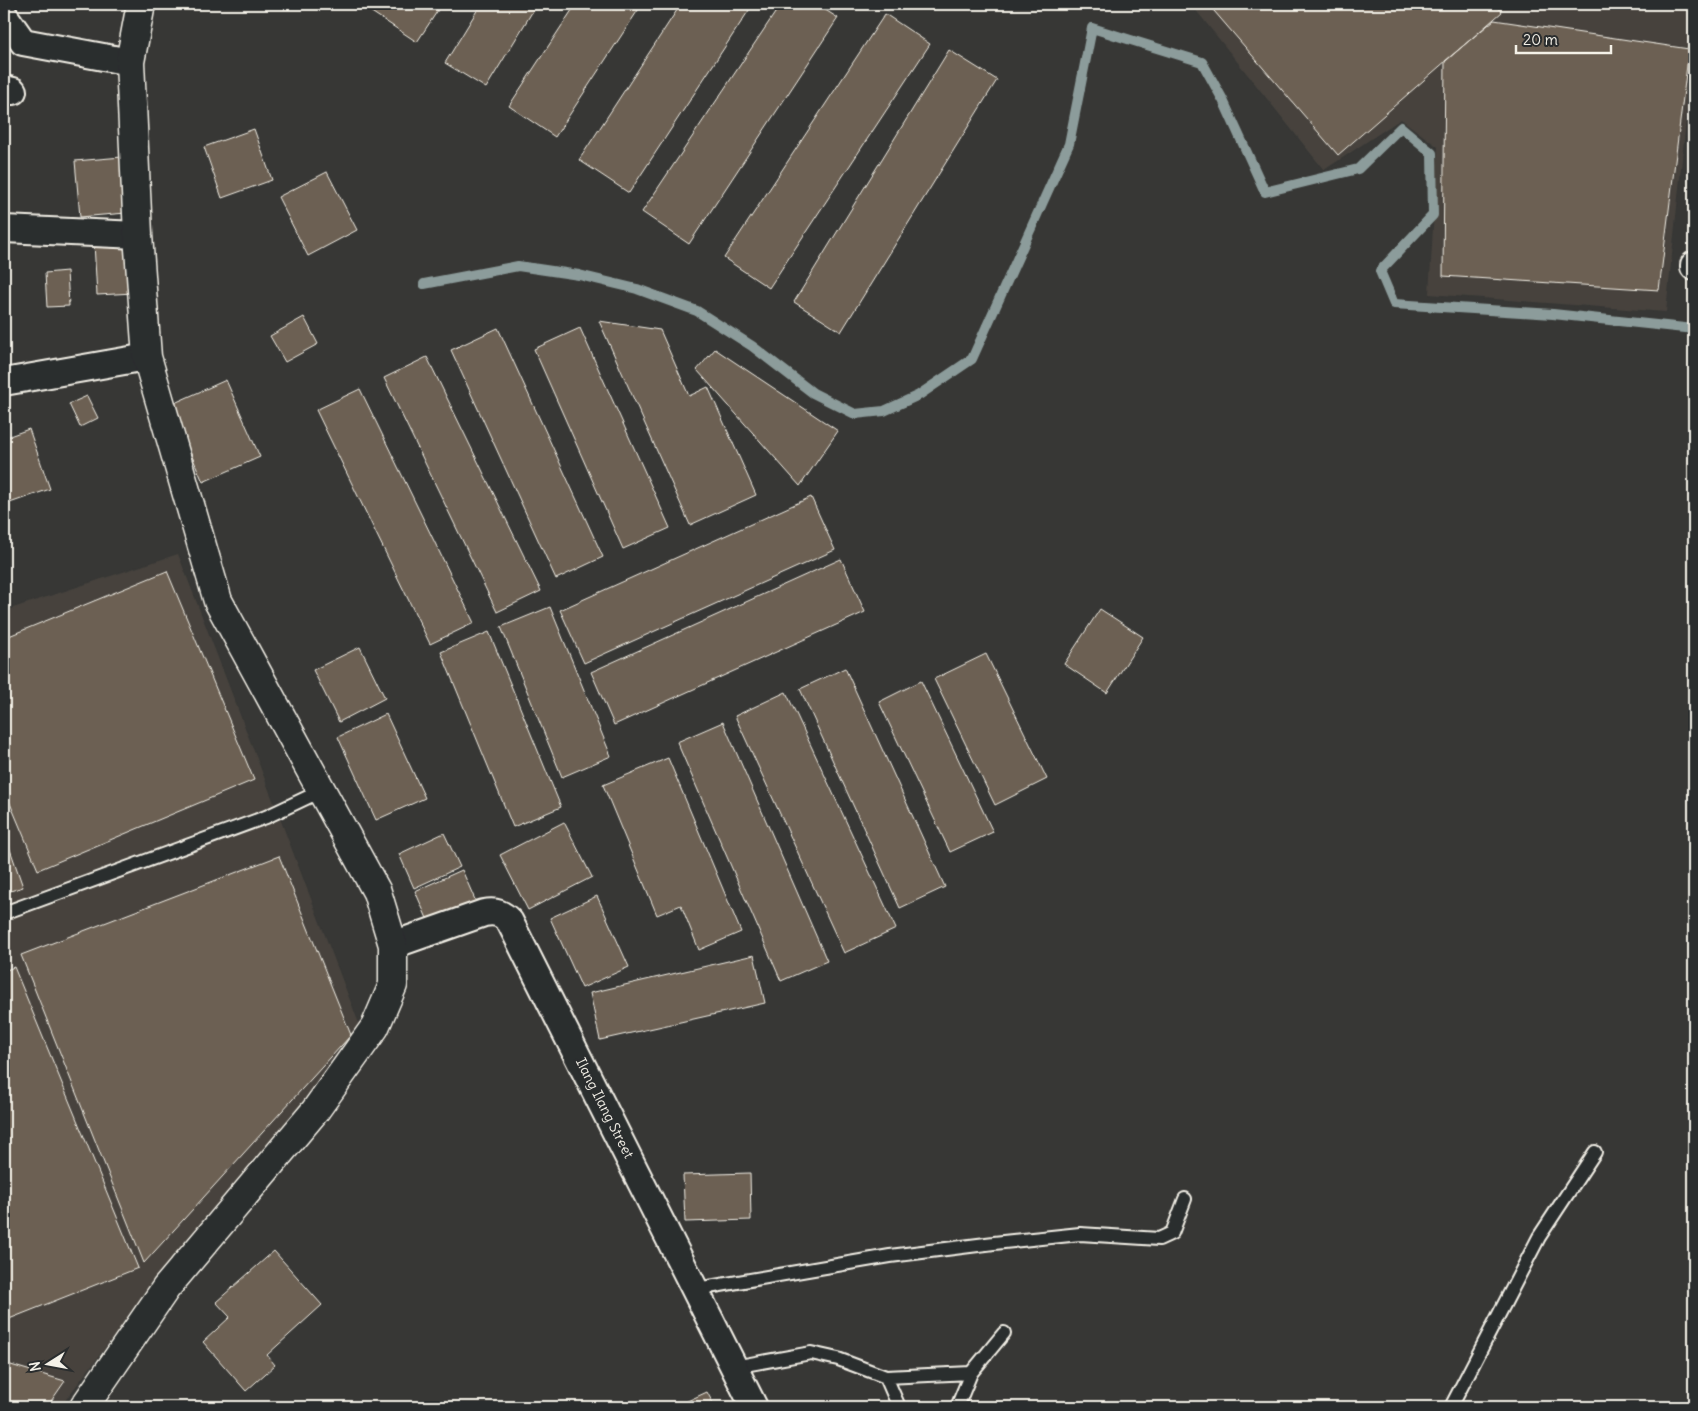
<svg xmlns="http://www.w3.org/2000/svg" width="1698" height="1411" font-family="Delius,sans-serif">
<style>
.built{fill:#47433e}
.lines{fill:none;stroke-linecap:round;stroke-linejoin:round}
.stream{stroke:#8c9c9b;stroke-width:10}
.building{fill:#6c6053;stroke:#f4f1e8}
.lane-casing{stroke:#f4f1e8;stroke-width:16}
.street-casing{stroke:#f4f1e8;stroke-width:30}
.secondary-casing{stroke:#f4f1e8;stroke-width:31}
.lane{stroke:#2a2d2e;stroke-width:12}
.street{stroke:#2a2d2e;stroke-width:26}
.secondary{stroke:#2a2d2e;stroke-width:28}
.labels{text-anchor:middle;stroke-width:5;stroke-linejoin:round;paint-order:stroke}
.street-label{font-size:14px;fill:#f4f1e8;stroke:#2a2d2e}
</style>
<rect width="100%" height="100%" fill="#373735"/>
<filter id="ink" filterUnits="userSpaceOnUse"><feTurbulence type="fractalNoise" baseFrequency=".02" numOctaves="2"/><feDisplacementMap in="SourceGraphic" scale="10" xChannelSelector="R" yChannelSelector="G"/><feConvolveMatrix kernelMatrix="1 2 1 2 8 2 1 2 1" color-interpolation-filters="sRGB"/></filter>
<g filter="url(#ink)">
<path class="built" d="M1191 4H1694V43L1666 312 1429 294 1438 147 1401 119 1324 170Z
M178 554 363 1034 122 1326 60 1407H4V611Z"/>
<g class="lines">
<path class="stream" d="M424 284 518 266 579 275 637 289 697 311 752 346 813 393 855 414 884 411 919 395 972 359 1069 144 1092 28 1202 62 1223 100 1265 192 1358 169 1401 127 1432 153 1433 215 1380 271 1394 304 1553 314 1694 329"/>
</g>
<path class="building" d="M375 4H442L417 42 370 11Z
M481 4H537L486 88 445 63Z
M576 4H642L555 137 509 106Z
M681 4H753L629 193 579 160Z
M781 4H816L838 18 689 244 642 212Z
M1208 4H1495L1502 12 1338 155Z
M885 14 930 44 769 288 724 258Z
M1494 20 1689 49 1659 290 1443 276 1445 61Z
M949 50 997 80 841 332 794 302Z
M254 129 272 180 222 198 204 147Z
M122 157 126 213 80 217 75 161Z
M327 172 357 230 308 256 278 197Z
M131 241 134 293 97 295 94 243Z
M67 271 69 306 47 307 45 273Z
M304 317 318 344 285 362 270 336Z
M599 321 660 330 689 396 708 387 756 495 690 525Z
M498 328 603 557 556 579 451 350Z
M580 328 670 528 623 549 534 349Z
M715 349 838 431 800 486 697 370Z
M427 357 541 591 497 612 384 378Z
M226 380 260 457 203 482 170 405Z
M360 389 474 623 430 644 316 410Z
M87 396 98 418 80 427 69 404Z
M29 429 50 489 4 505V438Z
M811 497 835 550 584 663 560 610Z
M841 559 865 612 614 725 591 672Z
M167 571 254 780 38 870 4 789V638Z
M550 607 611 756 562 777 501 627Z
M1100 609 1143 637 1107 693 1064 664Z
M489 632 561 807 513 827 441 652Z
M360 647 385 698 339 722 313 670Z
M986 654 1047 779 995 805 934 679Z
M845 668 945 887 900 908 800 689Z
M921 681 993 832 950 852 879 702Z
M786 692 896 929 844 953 735 716Z
M386 714 425 798 376 820 338 737Z
M723 722 827 961 781 981 677 742Z
M668 758 741 932 699 950 681 905 657 915 603 785Z
M564 822 592 877 528 910 500 855Z
M4 832 23 887 4 893Z
M444 833 460 867 414 888 399 854Z
M279 856 351 1035 144 1263 21 955Z
M462 870 476 902 429 923 415 891Z
M597 896 629 967 582 988 550 918Z
M754 955 765 1003 600 1040 590 993Z
M14 967 138 1268 4 1321V971Z
M750 1173 751 1220 685 1222 683 1175Z
M274 1251 322 1305 267 1355 275 1365 246 1391 203 1342 230 1317 216 1302Z
M4 1363 65 1381 47 1407H4Z
M707 1392 715 1407H685L683 1403Z"/>
<g class="lines">
<g class="lane-casing">
<path id="lane" d="M4 913 266 817 323 790
M697 1289 890 1256 994 1243 1080 1234 1159 1239 1172 1233 1185 1199
M734 1367 811 1353 838 1359 886 1377 971 1373 1004 1333
M886 1377 899 1407
M957 1407 971 1373
M1451 1407 1539 1237 1595 1152"/>
</g>
<g class="street-casing">
<path id="street" d="M4 15 23 42 130 62
M4 89 13 91
M4 229 138 235
M1694 265V267
M4 382 147 357
M393 945 484 913C496 911 502 913 510 922L754 1407"/>
</g>
<g class="secondary-casing">
<path id="secondary" d="M84 1407 166 1288 315 1111 375 1027 393 985V945L377 892 218 601 147 357 138 235 130 62 141 4"/>
</g>
<use href="#lane" class="lane"/>
<use href="#street" class="street"/>
<use href="#secondary" class="secondary"/>
</g>
</g>
<g class="labels">
<g class="street-label">
<text transform="translate(605 1108) rotate(63)" y="5">Ilang Ilang Street</text>
</g>
</g>
<rect width="1698" height="1411" fill="none" stroke="#2a2d2e" stroke-width="20"/>
<rect x="10" y="10" width="1678" height="1391" fill="none" stroke="#f4f1e8" stroke-width="2" filter="url(#ink)"/>
<g transform="translate(48 1364) rotate(259)" stroke="#2a2d2e" stroke-width="4" paint-order="stroke">
<path d="M0-4L9 19L0 12L-9 19Z" fill="#f4f1e8"/>
<text y="-8" font-size="14" font-weight="bold" text-anchor="middle" fill="#f4f1e8">N</text>
</g>
<path d="M1516 45v8h95v-8" fill="none" stroke="#f4f1e8" stroke-width="2.5"/>
<text x="1523" y="45" font-size="15" fill="#f4f1e8" stroke="#2a2d2e" stroke-width="4" paint-order="stroke">20 m</text>
</svg>
